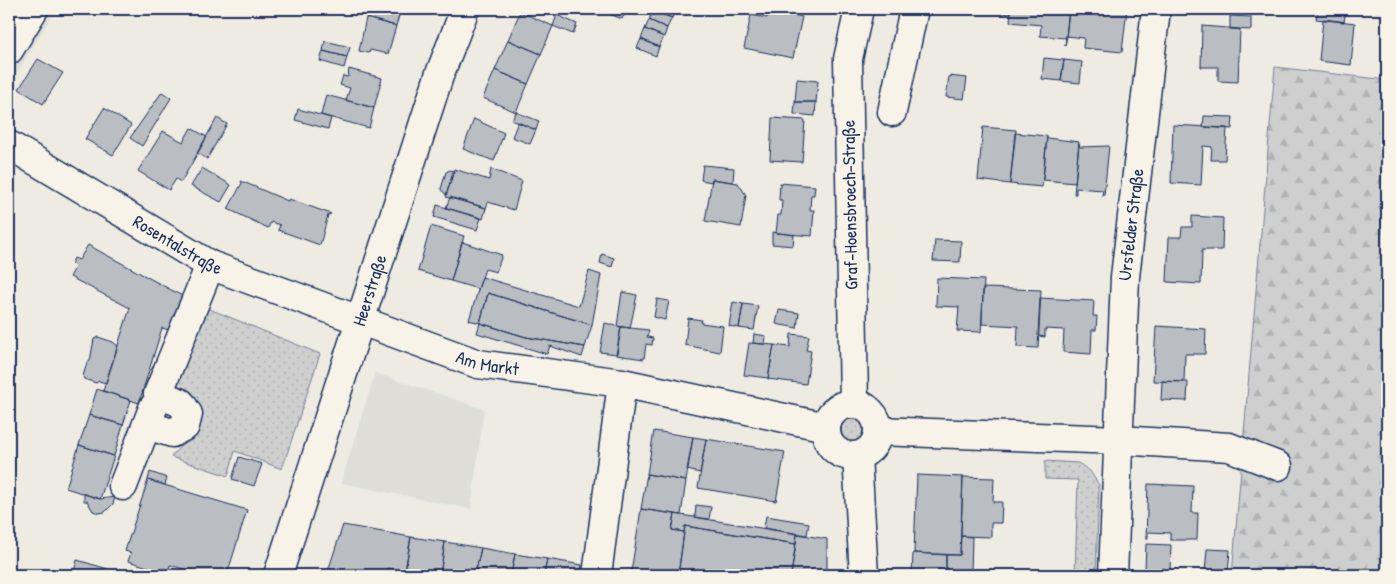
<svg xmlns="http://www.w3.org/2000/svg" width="1396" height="584" font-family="'Patrick Hand',sans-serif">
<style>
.built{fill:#deddd8}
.grass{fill:url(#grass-dots);stroke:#757f96}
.forest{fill:url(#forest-firs);stroke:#757f96}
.building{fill:#babdc2;stroke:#1b2f5e}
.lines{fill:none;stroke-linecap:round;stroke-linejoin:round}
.minor-casing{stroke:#1b2f5e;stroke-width:31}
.major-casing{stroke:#1b2f5e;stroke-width:31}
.minor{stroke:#f7f3e8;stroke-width:28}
.major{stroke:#f7f3e8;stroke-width:28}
.labels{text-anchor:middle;stroke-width:4;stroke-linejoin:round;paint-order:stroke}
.street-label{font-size:18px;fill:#1b2f5e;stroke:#f7f3e8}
</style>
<defs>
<pattern id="grass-dots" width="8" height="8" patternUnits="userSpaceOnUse" patternTransform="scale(1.25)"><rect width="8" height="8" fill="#cfcfcf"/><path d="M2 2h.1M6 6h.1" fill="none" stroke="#b1b2b4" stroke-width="1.8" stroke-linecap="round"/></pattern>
<pattern id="forest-firs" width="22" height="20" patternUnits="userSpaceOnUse" patternTransform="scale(1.25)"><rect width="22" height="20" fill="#cfcfcf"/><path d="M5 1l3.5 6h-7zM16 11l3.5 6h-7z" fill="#b1b2b4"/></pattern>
</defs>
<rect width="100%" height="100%" fill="#eeebe2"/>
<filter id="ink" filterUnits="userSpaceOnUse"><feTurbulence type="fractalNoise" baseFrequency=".02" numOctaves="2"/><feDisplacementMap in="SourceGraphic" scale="10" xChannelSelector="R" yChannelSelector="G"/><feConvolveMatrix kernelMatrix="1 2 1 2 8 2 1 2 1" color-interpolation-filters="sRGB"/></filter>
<g filter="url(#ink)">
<path class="built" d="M9 9H56L9 86Z
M375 373 484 409 471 509 341 483Z"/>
<path class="grass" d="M207 308 320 354 282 469 235 451 228 476 171 457 193 432 174 388Z
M841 430a13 13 0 1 1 26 0a13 13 0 1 1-26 0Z
M1045 461 1078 463 1090 471 1099 485 1096 575H1075L1078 480 1045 479Z"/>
<path class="forest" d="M1275 67 1387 80V575H1232Z"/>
<path class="building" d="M368 9H401L396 26 366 18Z
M597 9H627L622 19Z
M653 9H675L672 18 653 11Z
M769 9H791L790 14 802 17 793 58 744 48 751 15 767 18Z
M990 9H1011V14L990 12Z
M1011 9H1069L1066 38 1040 36 1041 25 1010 22Z
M1069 9H1127L1122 52 1083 48 1084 38 1067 36 1065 46Z
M1318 9H1346L1344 22 1316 19Z
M653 11 672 18 667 28 649 20Z
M520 12 553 26 541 54 508 40Z
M557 15 577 24 573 34 553 26Z
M1230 16 1251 17V30L1230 29Z
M366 18 396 26 388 54 370 50 369 53 359 51Z
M1323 19 1355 23 1351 65 1319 61Z
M649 20 667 28 664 37 645 29Z
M1202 26 1240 29 1238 82 1218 81V67H1201Z
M645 29 664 37 659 47 641 39Z
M641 39 659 47 656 56 637 48Z
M508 40 541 54 528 84 495 70Z
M325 41 350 47 347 57 323 51Z
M323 51 347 57 344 68 320 61Z
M1044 58 1064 60 1061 81 1042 79Z
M38 59 63 73 43 104 19 89Z
M1064 60 1082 62 1080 83 1061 81Z
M349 69 382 78 374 108 346 100 350 88 340 85 343 76 348 77Z
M495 70 528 84 516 112 483 98Z
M949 76 967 78 964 99 946 97Z
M797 79 818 81 816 102H795Z
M162 92 171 98 142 146 130 138Z
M326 95 374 108 369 128 321 115Z
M795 102H816L815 116 794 114Z
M104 108 131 125 113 155 85 139Z
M298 109 331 118 328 129 295 120Z
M516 112 539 121 536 130 512 120Z
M1204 116 1233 117 1232 129 1203 127Z
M217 118 227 124 207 159 197 153Z
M772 118 805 120 802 162 770 160Z
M474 119 504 133 494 161 463 149Z
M518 122 536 130 530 144 512 137Z
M1173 125 1227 128 1225 160H1211L1212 147 1203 146 1201 185 1171 183Z
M983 127 1016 130 1010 184 978 180Z
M191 128 207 137 181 182 176 179 169 190 138 171 163 131 183 142Z
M1015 133 1047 136 1042 187 1010 184Z
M1047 138 1079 142 1075 183 1043 180Z
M1079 144 1080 147 1109 146 1104 195H1102L1103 190 1076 188V194H1074Z
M703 165 734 168 733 182 712 179V182L701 180Z
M202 168 231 185 221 202 191 186Z
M454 169 489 180 491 169 522 181 514 210 488 202 486 208 446 197Z
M450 170 454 171 446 195 441 189 446 172Z
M712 179 738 183 746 195 741 227 705 221Z
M241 181 288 201 289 199 331 214 328 215 320 245 278 230 280 225 271 222 268 228 228 209 242 183Z
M780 183 815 186 814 195H811L810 210H814L812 236 776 233 778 215H781L782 200H779Z
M450 197 486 208 483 219 446 208Z
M437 205 481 218 477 230 434 217Z
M1192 216 1223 218 1222 250H1202L1201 284 1167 282 1169 237H1181L1182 227H1192Z
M431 226 464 236 451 281 418 271Z
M772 232 794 235 793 246 772 244Z
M935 240 961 241 960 262 933 261Z
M462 242 502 255 496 272 485 269 478 289 451 281Z
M88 245 186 298 169 330 162 328 139 403 103 391 130 308 70 277 76 266 71 264 74 258 79 260Z
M602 254 614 258 612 267 600 263Z
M589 271 601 275 592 325 488 293 480 323 469 320 482 277 579 306Z
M937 278 984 280 981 332 957 331 959 307 936 306Z
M983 288 1041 290 1038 348 1017 347 1018 326 982 324Z
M622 292 637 295 630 328 617 326Z
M488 293 592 325 585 347 526 337 480 323Z
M1040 298 1094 301 1093 316H1097L1096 330H1092L1091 354 1063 352 1064 330 1045 329V337L1038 336Z
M657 299 669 301 665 320 654 317Z
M733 302 743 304 739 328 729 326Z
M743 304 758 306 754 330 739 328Z
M779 310 799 313 797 328 776 324Z
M688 318 702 320 701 323 723 326 720 352 685 345Z
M480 323 526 337 585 347 582 357 550 346 547 354 477 333Z
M605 323 621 327 617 354 600 352Z
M1156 326 1206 329 1205 354H1185L1184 382 1153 381Z
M621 327 649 330 647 337 653 338 652 345 646 344 644 359 616 355Z
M754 334 766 336 765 344 753 343Z
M791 334 809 336 806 350 811 351 806 384 768 379 774 345 790 347Z
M98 337 113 342 118 346 106 383 99 381 96 383 84 379 83 376 87 363 90 361 94 339Z
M749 343 774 345 768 378 744 375Z
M1162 381 1188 382 1187 401 1161 400Z
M97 389 131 400 123 425 89 415Z
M89 415 123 425 114 456 79 445Z
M654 431 693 437 686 481 647 474Z
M693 437 706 439 700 473 687 470Z
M706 439 785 452 776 501 698 488Z
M79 445 114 456 100 499 66 488Z
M239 457 262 464 254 486 232 479Z
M150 472 167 478 165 485 148 480Z
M647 474 686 481 681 515 641 509Z
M917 475 963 477 960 555 914 553Z
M963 477 994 478 993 502H1002L1001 523H991V537L961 536Z
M148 480 247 510 227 575H204L170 565 168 573 128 561 131 553 125 551Z
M1148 484 1193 486 1192 513H1198L1197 540H1170V533L1148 532V538L1146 539Z
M84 494 100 499 115 497 113 504 105 512 99 513 93 511 87 501H84Z
M696 505 711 507 709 519 695 517Z
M641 509 675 514 672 530 684 532 678 575 631 572Z
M675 514 797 534 796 544 685 526 684 532 672 530Z
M766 516 809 523 807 535 764 528Z
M343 525 411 537 405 571 387 568 386 575 327 574Z
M685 526 796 544 791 575H678Z
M797 534 827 539V575H791Z
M961 536 972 537 971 575H946V555H960Z
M411 537 445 542 440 575 405 571Z
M445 542 481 548 475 575H440Z
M1146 544 1171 545 1170 570 1145 569Z
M481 548 515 554 511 575H475Z
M1207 549 1230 550 1228 573 1205 572Z
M913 553 946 555V575H912Z
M515 554 547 559 544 575H511Z
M547 559 582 565 580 575H544Z
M77 560 108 569 106 575H73Z
M620 571 631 572 649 575H619Z
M1199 572 1228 573V575H1199Z"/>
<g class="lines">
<g class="minor-casing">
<g id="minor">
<path d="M9 50 34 9"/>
<path d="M892 112 914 9"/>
<path id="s1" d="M9 145 210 265 478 364 622 383 826 427"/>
<path d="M854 403 848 59 859 9"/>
<circle cx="852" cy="430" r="26"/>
<path d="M147 425 172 433 185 426 188 414 181 403 158 394 210 265"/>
<path d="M878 431 1119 440 1229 447 1278 466"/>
<path d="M857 456 864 575"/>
<path d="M123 486 153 408"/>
<path d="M597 575 622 383"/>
<path id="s2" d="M1113 575 1125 277 1156 9"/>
</g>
</g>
<g class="major-casing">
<g id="major">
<path id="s3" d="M278 575 439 76 465 9"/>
</g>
</g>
<use href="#minor" class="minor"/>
<use href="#major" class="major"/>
</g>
</g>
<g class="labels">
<g class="street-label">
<text transform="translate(850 205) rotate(-91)" y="6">Graf-Hoensbroech-Straße</text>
<text dy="6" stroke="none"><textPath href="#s2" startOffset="351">Ursfelder Straße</textPath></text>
<text dy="6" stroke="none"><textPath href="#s1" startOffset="196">Rosentalstraße</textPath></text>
<text dy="6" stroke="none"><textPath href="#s3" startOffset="299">Heerstraße</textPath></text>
<text dy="6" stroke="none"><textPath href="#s1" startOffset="529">Am Markt</textPath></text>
</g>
</g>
<rect width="1396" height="584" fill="none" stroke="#f7f3e8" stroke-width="30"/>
<rect x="15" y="15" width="1366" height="554" fill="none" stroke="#1b2f5e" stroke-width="2" filter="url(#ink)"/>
</svg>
